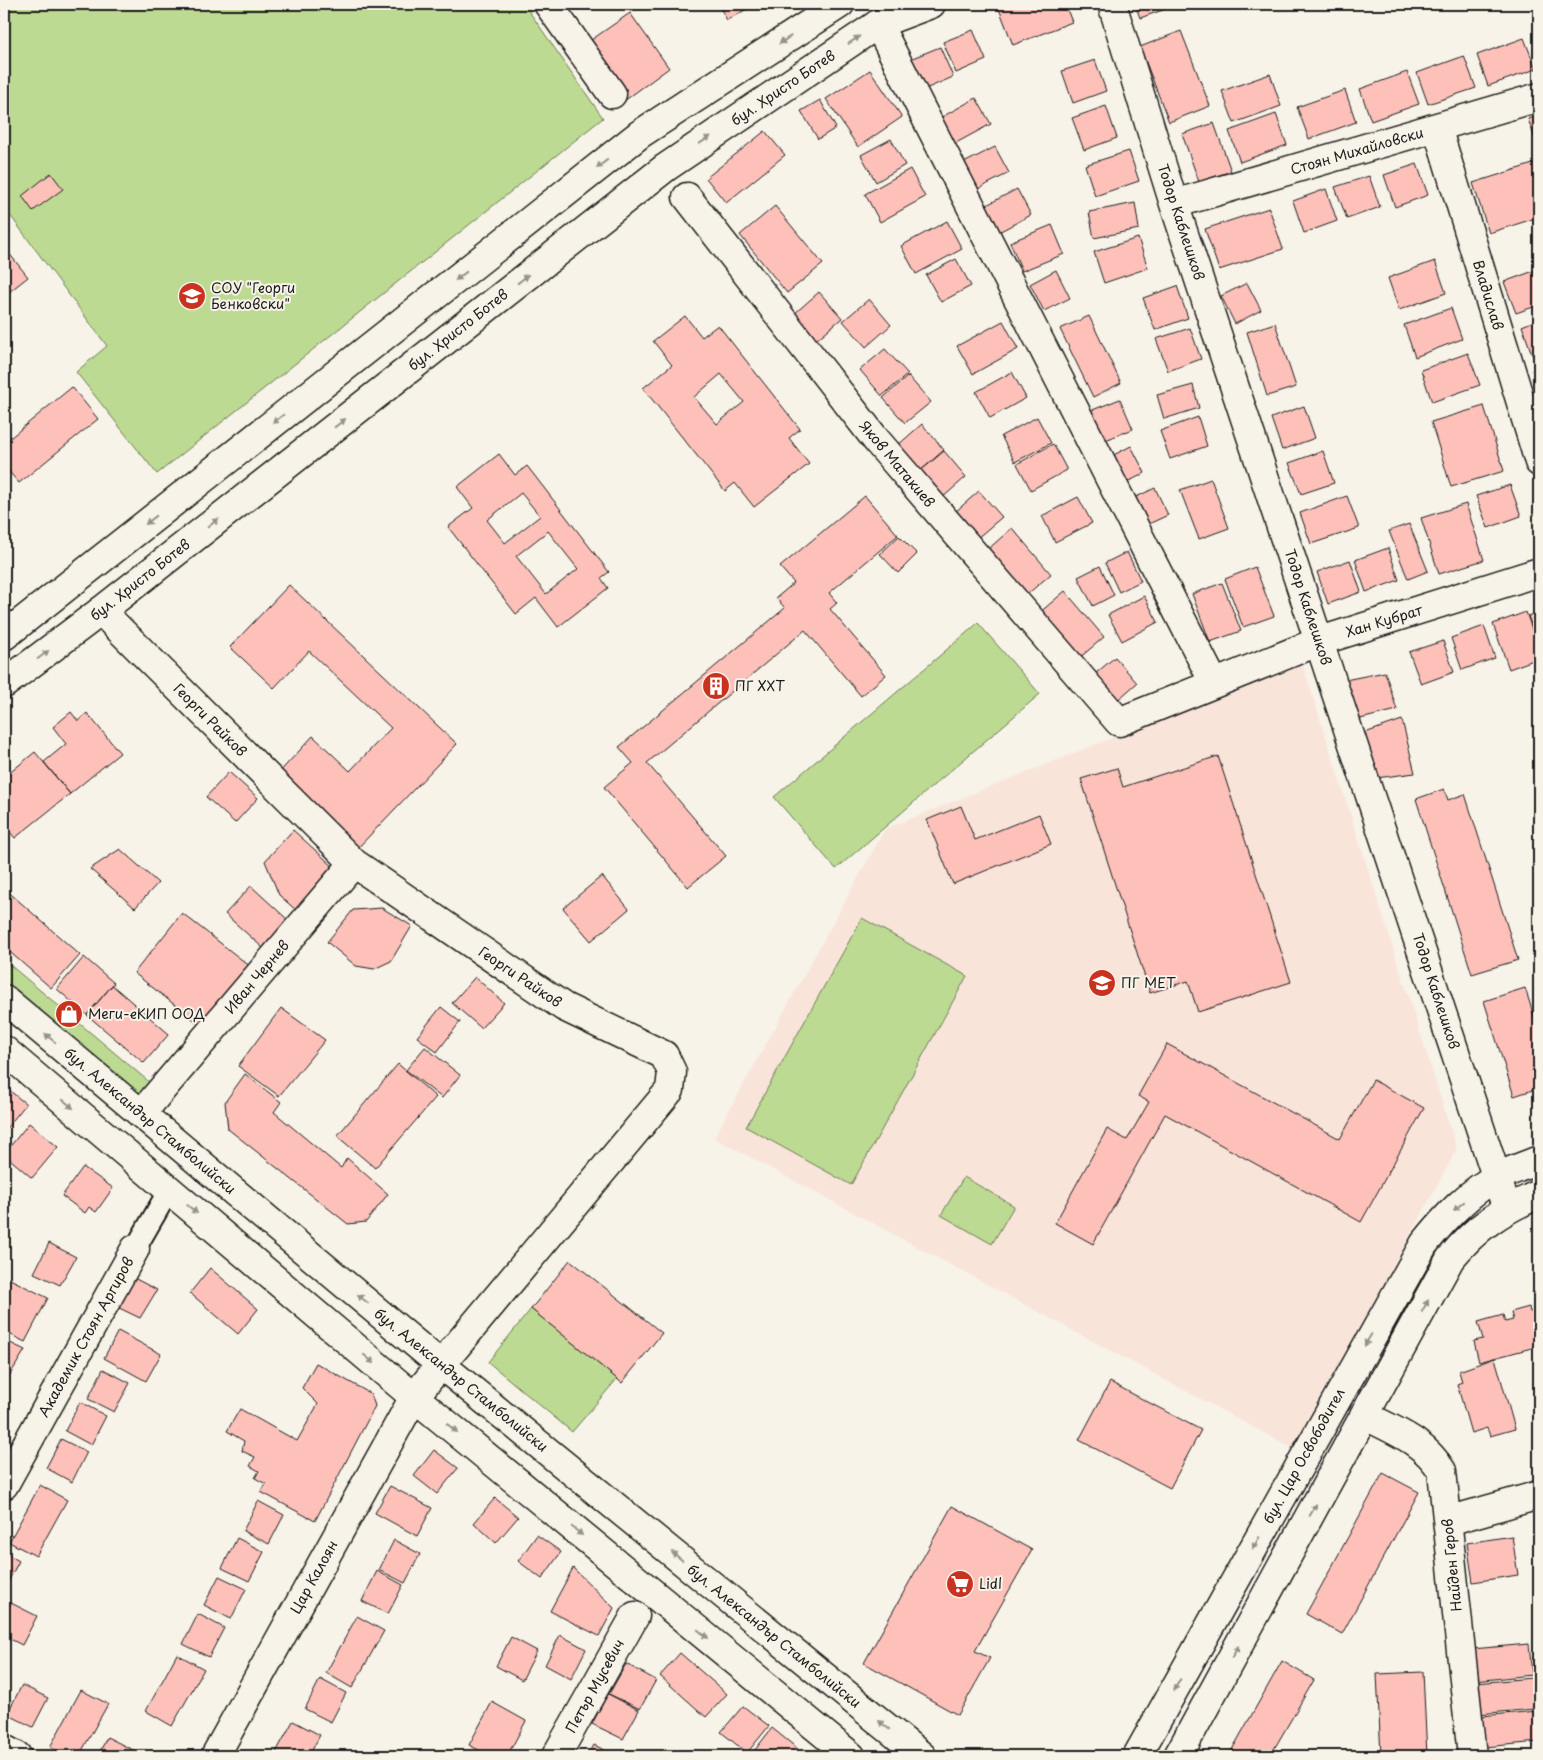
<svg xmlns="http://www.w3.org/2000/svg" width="1543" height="1760" font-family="'Playpen Sans',sans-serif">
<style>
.built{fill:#f9e4da}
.green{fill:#bcda92;stroke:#6c7b57}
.building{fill:#fdc1ba;stroke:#1c1c1c;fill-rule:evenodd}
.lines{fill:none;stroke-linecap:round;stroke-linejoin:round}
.pedestrian-casing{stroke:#1c1c1c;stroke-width:24}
.minor-casing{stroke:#1c1c1c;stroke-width:31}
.tertiary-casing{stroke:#1c1c1c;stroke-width:31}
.pedestrian{stroke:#f7f3e8;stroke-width:20}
.minor{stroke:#f7f3e8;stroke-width:28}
.tertiary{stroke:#f7f3e8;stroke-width:28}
.oneway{fill:#94928c}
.labels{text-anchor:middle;stroke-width:4;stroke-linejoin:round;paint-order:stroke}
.street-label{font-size:14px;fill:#1c1c1c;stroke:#f7f3e8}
.poi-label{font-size:14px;fill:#1c1c1c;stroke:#f7f3e8;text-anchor:start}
</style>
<rect width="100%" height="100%" fill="#f7f3e8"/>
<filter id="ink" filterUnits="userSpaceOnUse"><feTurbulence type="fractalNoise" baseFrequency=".02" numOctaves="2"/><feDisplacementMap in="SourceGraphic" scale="10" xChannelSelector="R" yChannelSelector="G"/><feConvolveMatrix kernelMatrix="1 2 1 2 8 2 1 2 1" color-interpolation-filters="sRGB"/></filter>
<g filter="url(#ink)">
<path class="built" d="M1302 662 1457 1149 1294 1449 714 1138 885 829Z"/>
<path class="green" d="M4 4H524L603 118 157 474 76 372 107 346 4 207Z
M978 623 1040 694 836 869 774 797Z
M862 918 967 976 851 1185 746 1127Z
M4 960 160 1091 141 1114 4 999Z
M964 1177 1014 1206 992 1244 941 1215Z
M531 1309 617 1379 572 1432 488 1362Z"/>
<path class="building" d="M718 4H756L727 20Z
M1004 4H1065L1072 22 1013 45 998 6Z
M1135 4H1180L1140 18Z
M630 13 669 68 624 101 584 45Z
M973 30 986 60 956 73 943 42Z
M1181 31 1210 106 1169 122 1140 47Z
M1524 38 1536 69 1488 86 1477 55Z
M940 47 953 77 923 90 910 59Z
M1464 56 1476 88 1428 104 1417 73Z
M1095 60 1106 91 1073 103 1062 71Z
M870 70 902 117 858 147 826 99Z
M1407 72 1419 104 1371 121 1360 89Z
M1270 74 1281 106 1234 123 1222 91Z
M1345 90 1356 122 1309 139 1297 107Z
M976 98 991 124 954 144 940 118Z
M820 100 836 128 818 139 801 111Z
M1106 106 1117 138 1084 150 1072 118Z
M1276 114 1287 145 1240 162 1229 131Z
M1539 115V150L1528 119Z
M1214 123 1231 171 1199 182 1182 134Z
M765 131 785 155 726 203 706 178Z
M891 139 905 165 876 182 861 155Z
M995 147 1009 173 972 192 958 166Z
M1129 151 1139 181 1095 196 1085 165Z
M1539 162V217L1489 233 1473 183Z
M1417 164 1428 195 1395 207 1384 175Z
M910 169 925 197 880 222 865 194Z
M51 173 63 189 33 211 22 196Z
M1369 176 1380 207 1347 219 1335 187Z
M1017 189 1031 215 995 234 981 208Z
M1326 189 1337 221 1304 233 1293 201Z
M1135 203 1139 229 1094 238 1089 212Z
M775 206 823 264 787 293 740 235Z
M1269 208 1283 249 1219 270 1205 229Z
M947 221 962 249 916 274 901 246Z
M1052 225 1064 254 1022 271 1010 242Z
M1138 238 1148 268 1104 283 1094 252Z
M4 247 28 277 4 296Z
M956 259 971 286 941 302 926 275Z
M1435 261 1446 293 1399 310 1388 278Z
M1539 269V305L1516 313 1504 282Z
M1056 270 1070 298 1044 311 1030 284Z
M1247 283 1261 310 1235 324 1221 296Z
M1177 286 1188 318 1155 330 1143 298Z
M819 292 842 318 816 340 794 314Z
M869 299 891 325 866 347 843 321Z
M1451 308 1462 339 1415 357 1404 325Z
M685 316 702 337 718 325 800 429 789 438 809 464 754 507 735 483 725 491 643 388 672 365 653 341ZM721 374 744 402 717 424 694 397Z
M1089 316 1121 383 1093 397 1060 329Z
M1539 319V355L1533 357 1522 326Z
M1003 321 1018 349 973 374 957 346Z
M1275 323 1296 387 1267 396 1247 332Z
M1190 328 1201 359 1168 371 1156 339Z
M885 349 908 374 882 396 860 370Z
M1468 353 1480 385 1432 402 1421 370Z
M1539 367V389L1532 370Z
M1012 372 1026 398 990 418 976 392Z
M908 376 931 402 905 423 883 398Z
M1193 385 1199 408 1164 419 1157 395Z
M72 387 98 419 19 483 4 466V443Z
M1120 399 1133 429 1103 441 1090 411Z
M1304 406 1315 438 1282 450 1271 418Z
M1484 406 1504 471 1451 487 1431 422Z
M1037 417 1051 443 1015 462 1001 436Z
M1198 417 1207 446 1170 459 1160 431Z
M922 424 944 450 919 472 897 446Z
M1053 444 1067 470 1031 490 1017 464Z
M1131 446 1145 473 1118 487 1104 460Z
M944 451 966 477 941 499 918 473Z
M1323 451 1334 483 1301 494 1289 463Z
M499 454 515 475 527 466 609 572 601 578 608 588 558 627 536 598 516 614 448 527 473 508 457 487ZM521 493 540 516 505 543 487 520ZM548 531 578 569 546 594 516 556Z
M1211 479 1229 528 1199 539 1180 490Z
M1510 485 1521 516 1488 528 1476 496Z
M1155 488 1168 515 1140 528 1128 501Z
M979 491 1002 517 976 539 954 513Z
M865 496 898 535 829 593 837 603 830 609 886 675 861 696 805 630 647 763 726 856 688 887 604 787 633 763 619 747 785 608 776 598 794 583 780 567Z
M1347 496 1359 528 1311 544 1300 513Z
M1078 497 1092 523 1055 542 1042 516Z
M1466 504 1484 560 1439 574 1421 518Z
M1409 524 1428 571 1408 579 1389 531Z
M1012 528 1051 574 1024 597 985 552Z
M899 536 917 554 898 573 880 554Z
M1388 548 1399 580 1366 592 1355 560Z
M1127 552 1141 581 1119 592 1105 563Z
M1350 560 1361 592 1328 604 1317 572Z
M1100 566 1114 595 1093 606 1078 577Z
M1255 567 1274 616 1243 627 1225 579Z
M1222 583 1241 631 1210 642 1192 594Z
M289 585 457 744 353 853 274 778 313 736 350 771 391 728 309 651 274 688 230 647Z
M1065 591 1104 637 1077 660 1038 614Z
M1144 596 1158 622 1122 641 1108 615Z
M1526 612 1539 650V658L1509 669 1493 624Z
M1539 612V646L1528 616Z
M1484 626 1495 658 1462 670 1451 638Z
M1443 641 1454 672 1421 684 1409 652Z
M1115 657 1137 683 1112 705 1089 679Z
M1385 672 1397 710 1356 720 1345 680Z
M71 712 78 721 87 713 120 753 70 794 44 762 66 744 53 727Z
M1402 720 1415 773 1376 778 1362 734Z
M35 752 70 794 15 838 9 831 4 835V772L7 775Z
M1218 756 1291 982 1198 1012 1188 981 1150 993 1081 779 1117 768 1123 787Z
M229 772 258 798 235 823 206 797Z
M1444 789 1448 800 1465 794 1518 960 1472 974 1416 799Z
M961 806 975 840 1039 814 1051 844 953 884 927 820Z
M293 830 336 869 298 912 279 895 265 861Z
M120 849 158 883 135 908 90 869Z
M602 876 629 909 591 941 563 908Z
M251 886 288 920 263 948 225 914Z
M4 888 80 955 51 988 4 947Z
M382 908 412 926 391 961 374 969 356 966 327 942 353 910Z
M182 913 251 967 203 1027 134 973Z
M84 957 114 983 87 1015 57 989Z
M475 977 504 1003 481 1028 452 1003Z
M112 985 169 1034 144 1063 87 1015Z
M1525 988 1539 1032V1088L1514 1096 1484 1001Z
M441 1007 460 1022 437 1052 417 1037Z
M281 1008 325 1040 279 1096 238 1066Z
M1167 1044 1340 1139 1373 1080 1424 1108 1361 1222 1165 1114 1093 1244 1055 1223 1107 1129 1127 1140 1149 1102 1138 1096Z
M425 1047 460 1075 442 1098 406 1070Z
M398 1064 436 1097 375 1168 337 1136Z
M245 1074 281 1102 274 1112 341 1168 347 1158 388 1194 366 1222 348 1224 228 1129 225 1102Z
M4 1086 26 1104 5 1130 4 1128Z
M29 1123 58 1147 32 1178 4 1154Z
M83 1167 113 1188 96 1212 89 1207 85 1213 62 1196Z
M49 1243 76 1257 60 1285 34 1273Z
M570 1260 662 1333 622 1383 531 1309Z
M210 1268 258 1309 238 1334 190 1293Z
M4 1276 48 1298 25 1342 4 1331Z
M130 1276 157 1290 140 1318 115 1306Z
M1539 1290V1316L1532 1292Z
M1529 1307 1530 1312 1538 1310 1539 1316V1346L1479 1362 1474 1341 1483 1339 1478 1322 1503 1315 1505 1322 1513 1320 1511 1312Z
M118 1331 161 1354 146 1381 104 1358Z
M4 1340 25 1350 8 1378 4 1376Z
M1495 1358 1515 1429 1490 1436 1487 1428 1471 1433 1457 1384 1462 1382 1459 1371Z
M316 1363 371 1394 375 1406 315 1521 261 1492 266 1484 255 1478 259 1471 250 1466 255 1457 242 1451 244 1441 227 1431 240 1409 297 1441 318 1404 302 1388Z
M103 1369 130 1383 114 1412 88 1399Z
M1110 1382 1201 1430 1170 1488 1079 1440Z
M80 1402 106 1416 91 1445 65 1431Z
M61 1439 87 1452 72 1482 46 1468Z
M434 1450 458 1468 437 1494 414 1476Z
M1383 1473 1419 1492 1342 1634 1306 1614Z
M40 1485 67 1500 36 1556 9 1542Z
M390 1486 432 1508 417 1536 375 1513Z
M495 1498 518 1517 496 1543 474 1523Z
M258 1501 284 1515 269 1544 243 1531Z
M952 1506 1032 1550 975 1651 990 1658 958 1715 864 1663Z
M537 1535 561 1552 542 1579 518 1561Z
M1512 1536 1518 1575 1473 1582 1467 1543Z
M237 1538 264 1552 249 1581 222 1568Z
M394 1540 420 1554 405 1583 379 1570Z
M4 1552 19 1561 4 1589Z
M573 1568 614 1608 599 1636 550 1611Z
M377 1571 403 1585 388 1614 362 1601Z
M219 1576 246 1589 231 1619 204 1605Z
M11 1603 37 1616 22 1645 4 1636V1617Z
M198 1614 224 1628 209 1657 183 1644Z
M357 1616 384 1631 352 1688 326 1673Z
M560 1635 586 1649 571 1679 545 1665Z
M511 1637 537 1651 522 1680 496 1666Z
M1529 1644 1532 1675 1475 1681 1472 1649Z
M680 1653 727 1694 706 1717 660 1676Z
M177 1654 204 1669 172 1726 146 1711Z
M1282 1661 1314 1680 1270 1756H1231L1229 1755Z
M626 1664 656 1680 640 1709 609 1694Z
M1423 1672 1427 1756H1381L1377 1674Z
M1532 1678 1535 1709 1478 1714 1476 1683Z
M320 1679 346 1693 331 1722 305 1709Z
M22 1685 48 1698 33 1727 7 1714Z
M81 1690 108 1704 79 1756H67L50 1747Z
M608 1694 639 1710 623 1739 592 1724Z
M492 1702 526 1721 507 1756H490L469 1745Z
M743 1706 769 1726 747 1753 721 1732Z
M1537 1711 1539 1742 1484 1747 1481 1716Z
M293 1721 320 1735 309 1756H274Z
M772 1728 798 1749 792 1756 751 1755Z
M107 1737 145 1756H98Z
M594 1745 617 1756H588Z"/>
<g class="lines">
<g class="pedestrian-casing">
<path id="pedestrian" d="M135 1249 169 1190"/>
</g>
<g class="minor-casing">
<path id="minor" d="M548 4 612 94
M1112 4 1174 204 1507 1209
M878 24 1214 683
M1437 127 1539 462
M687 197 877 441 1119 722 1320 641 1539 572
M1174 204 1539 97
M101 611 354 863 564 1007 664 1055 672 1072 670 1090 414 1397 215 1756
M141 1114 354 863
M1364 1415C1395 1431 1424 1441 1442 1471L1472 1756
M4 1485 135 1249
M1448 1521 1539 1495
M4 1749 17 1756
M556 1756 635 1616"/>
</g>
<g class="tertiary-casing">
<path id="tertiary" d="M4 636 640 134 840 4
M4 684 101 611 665 168 878 24 931 4
M4 999 440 1364 922 1756
M4 1050 414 1397 851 1756
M1137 1756 1424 1244C1444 1219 1469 1191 1499 1176 1512 1170 1526 1165 1539 1160
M1178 1756 1450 1259C1477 1226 1501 1211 1539 1194"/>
</g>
<use href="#pedestrian" class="pedestrian"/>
<use href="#minor" class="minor"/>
<use href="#tertiary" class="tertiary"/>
</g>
<defs><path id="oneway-solid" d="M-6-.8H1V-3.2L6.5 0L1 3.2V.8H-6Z" transform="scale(1.25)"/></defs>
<g class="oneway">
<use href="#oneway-solid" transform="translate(785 40) rotate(147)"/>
<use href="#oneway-solid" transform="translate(854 40) rotate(-34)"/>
<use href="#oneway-solid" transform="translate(705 140) rotate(-34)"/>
<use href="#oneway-solid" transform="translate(602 164) rotate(142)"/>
<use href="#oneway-solid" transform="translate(461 276) rotate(142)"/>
<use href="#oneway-solid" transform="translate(523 279) rotate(-38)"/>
<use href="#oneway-solid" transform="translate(278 419) rotate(142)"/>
<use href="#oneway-solid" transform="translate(340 423) rotate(-38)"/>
<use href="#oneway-solid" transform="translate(151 520) rotate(142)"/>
<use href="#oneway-solid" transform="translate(213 523) rotate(-38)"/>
<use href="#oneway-solid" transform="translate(43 655) rotate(-37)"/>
<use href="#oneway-solid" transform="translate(50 1038) rotate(-140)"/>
<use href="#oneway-solid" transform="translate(68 1104) rotate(40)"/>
<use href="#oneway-solid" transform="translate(1459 1206) rotate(140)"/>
<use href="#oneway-solid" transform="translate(192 1209) rotate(40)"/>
<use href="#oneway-solid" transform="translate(363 1299) rotate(-140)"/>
<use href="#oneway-solid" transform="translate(1425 1306) rotate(-61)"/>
<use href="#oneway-solid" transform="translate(1368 1340) rotate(120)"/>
<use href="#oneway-solid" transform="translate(369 1359) rotate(40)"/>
<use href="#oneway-solid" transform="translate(452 1428) rotate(39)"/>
<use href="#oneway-solid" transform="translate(1313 1510) rotate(-61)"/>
<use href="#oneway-solid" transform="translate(577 1531) rotate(39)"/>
<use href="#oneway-solid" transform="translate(1256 1543) rotate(119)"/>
<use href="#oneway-solid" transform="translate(677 1556) rotate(-141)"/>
<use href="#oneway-solid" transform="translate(703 1634) rotate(39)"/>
<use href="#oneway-solid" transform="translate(1235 1652) rotate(-61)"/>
<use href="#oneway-solid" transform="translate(1177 1685) rotate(119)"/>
<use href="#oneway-solid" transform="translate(884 1725) rotate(-141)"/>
</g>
</g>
<defs>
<g id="school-disc" transform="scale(1.4375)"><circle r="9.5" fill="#c8321e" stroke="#f7f3e8"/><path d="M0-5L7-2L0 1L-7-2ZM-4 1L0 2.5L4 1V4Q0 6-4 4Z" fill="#fff"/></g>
<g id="building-disc" transform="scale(1.4375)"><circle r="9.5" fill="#c8321e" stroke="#f7f3e8"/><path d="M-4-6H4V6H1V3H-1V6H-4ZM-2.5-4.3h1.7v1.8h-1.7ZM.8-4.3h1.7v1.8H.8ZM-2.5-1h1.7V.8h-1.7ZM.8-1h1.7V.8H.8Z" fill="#fff"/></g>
<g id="shop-disc" transform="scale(1.4375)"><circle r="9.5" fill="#c8321e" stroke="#f7f3e8"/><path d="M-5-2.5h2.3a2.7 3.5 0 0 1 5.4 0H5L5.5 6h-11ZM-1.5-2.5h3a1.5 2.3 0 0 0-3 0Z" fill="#fff"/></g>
<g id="supermarket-disc" transform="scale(1.4375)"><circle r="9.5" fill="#c8321e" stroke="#f7f3e8"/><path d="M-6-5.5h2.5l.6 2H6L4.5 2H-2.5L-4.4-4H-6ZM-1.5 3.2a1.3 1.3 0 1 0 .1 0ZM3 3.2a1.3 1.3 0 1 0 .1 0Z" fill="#fff"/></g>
</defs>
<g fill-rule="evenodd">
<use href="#school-disc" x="192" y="296"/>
<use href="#building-disc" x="716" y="686"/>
<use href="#school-disc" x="1102" y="983"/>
<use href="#shop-disc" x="69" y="1014"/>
<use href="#supermarket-disc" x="960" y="1584"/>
</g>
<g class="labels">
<g class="street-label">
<text transform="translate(783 88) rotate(-34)" y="5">бул. Христо Ботев</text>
<text transform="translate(1357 151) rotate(-16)" y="5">Стоян Михайловски</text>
<text transform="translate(1181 222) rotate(72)" y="5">Тодор Каблешков</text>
<text transform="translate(1488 295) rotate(73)" y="5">Владислав</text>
<text transform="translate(458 330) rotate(-38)" y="5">бул. Христо Ботев</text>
<text transform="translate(897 464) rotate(50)" y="5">Яков Матакиев</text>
<text transform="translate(140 580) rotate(-38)" y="5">бул. Христо Ботев</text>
<text transform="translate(1308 607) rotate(72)" y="5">Тодор Каблешков</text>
<text transform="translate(1384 621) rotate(-17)" y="5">Хан Кубрат</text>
<text transform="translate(210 720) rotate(45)" y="5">Георги Райков</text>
<text transform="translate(257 977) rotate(-50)" y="5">Иван Чернев</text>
<text transform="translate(520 977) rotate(34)" y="5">Георги Райков</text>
<text transform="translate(1436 991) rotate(72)" y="5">Тодор Каблешков</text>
<text transform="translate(150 1121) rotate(40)" y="5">бул. Александър Стамболийски</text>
<text transform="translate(86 1337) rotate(-61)" y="5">Академик Стоян Аргиров</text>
<text transform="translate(461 1380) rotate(39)" y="5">бул. Александър Стамболийски</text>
<text transform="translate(1304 1456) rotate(-61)" y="5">бул. Цар Освободител</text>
<text transform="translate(1452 1565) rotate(-96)" y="5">Найден Геров</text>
<text transform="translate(314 1577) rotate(-61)" y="5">Цар Калоян</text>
<text transform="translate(774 1636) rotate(39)" y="5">бул. Александър Стамболийски</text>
<text transform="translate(595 1686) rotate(-61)" y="5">Петър Мусевич</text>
</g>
<g class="poi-label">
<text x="211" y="293">СОУ "Георги<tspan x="211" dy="16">Бенковски"</tspan></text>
<text x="735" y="691">ПГ ХХТ</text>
<text x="1121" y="988">ПГ МЕТ</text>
<text x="88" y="1019">Меги-еКИП ООД</text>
<text x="979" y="1589">Lidl</text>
</g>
</g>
<rect width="1543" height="1760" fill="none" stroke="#f7f3e8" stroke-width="20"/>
<rect x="10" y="10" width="1523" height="1740" fill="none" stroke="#1c1c1c" stroke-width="2" filter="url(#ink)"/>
</svg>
